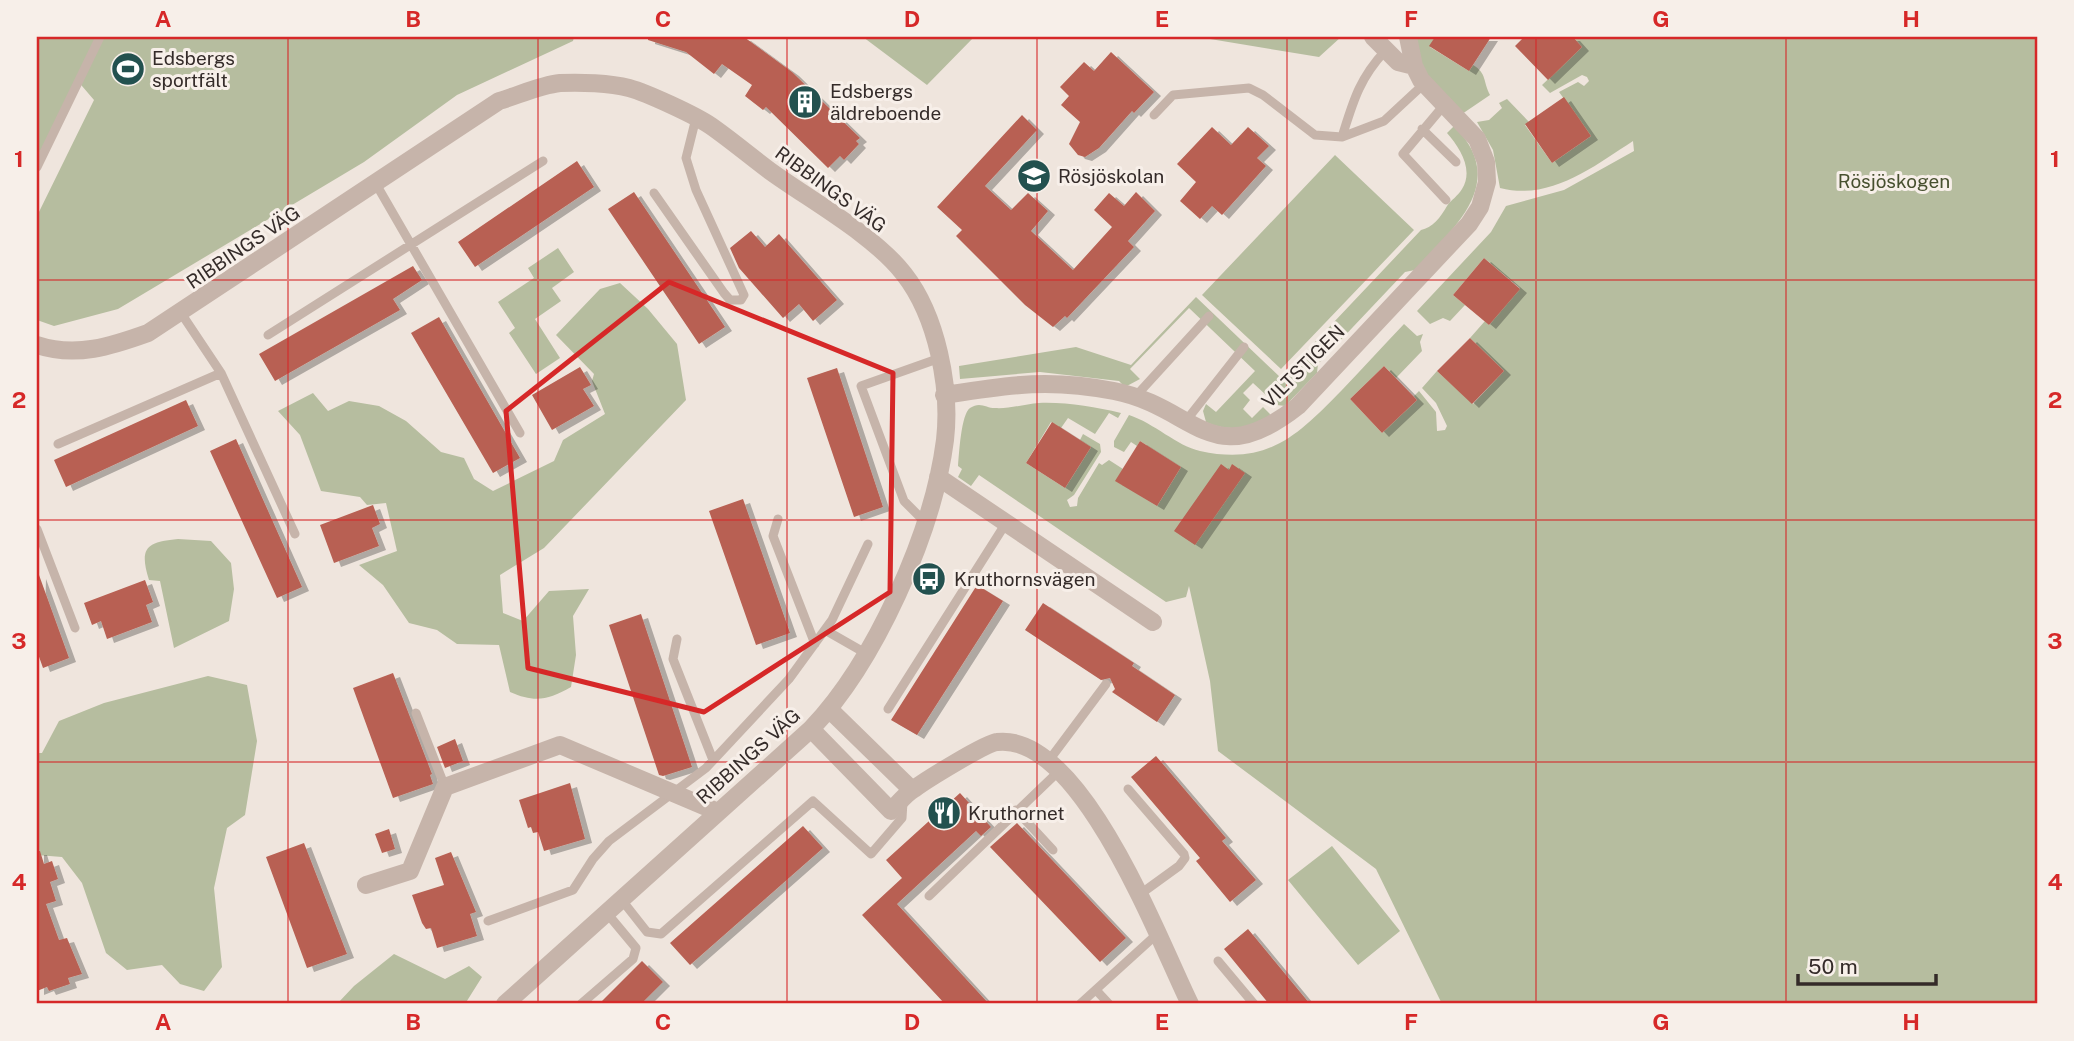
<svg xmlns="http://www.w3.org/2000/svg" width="2074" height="1041" font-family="'Public Sans',sans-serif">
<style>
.green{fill:#b6bd9f}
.building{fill:#b86052;filter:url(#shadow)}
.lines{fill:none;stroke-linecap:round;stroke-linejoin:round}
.service{stroke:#c6b4aa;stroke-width:9}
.minor{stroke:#c6b4aa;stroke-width:18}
.marked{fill:none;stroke:#d62828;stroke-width:5;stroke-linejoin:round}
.grid{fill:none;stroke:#d62828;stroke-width:2;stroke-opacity:0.55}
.labels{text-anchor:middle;stroke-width:6;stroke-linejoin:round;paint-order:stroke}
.poi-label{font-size:19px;fill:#342b29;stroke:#f7efe9;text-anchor:start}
.park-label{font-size:19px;fill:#47502f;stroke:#f7efe9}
.street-label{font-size:19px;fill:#342b29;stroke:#f7efe9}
.neatline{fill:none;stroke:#d62828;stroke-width:2.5}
.grid-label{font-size:23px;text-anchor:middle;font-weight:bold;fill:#d62828}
</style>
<defs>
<filter id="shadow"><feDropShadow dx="7" dy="4" stdDeviation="0" flood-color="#0004"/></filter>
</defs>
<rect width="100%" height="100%" fill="#efe5dd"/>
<path class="green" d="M37 37H574L573 41 457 95 364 162 118 309 54 326 37 320V216L94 100 76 79 37 158Z
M863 37H974L927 85Z
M1198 37H1341L1319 57Z
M1413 37H1435L1430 47 1469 71 1473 65C1487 73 1483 82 1490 95L1462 114 1421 69Z
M1573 37H2037V1004H1442L1376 869 1218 751 1210 681 1189 586 1186 597 1166 602 979 475 971 486 958 477 962 469 958 466C959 455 961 414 970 408 980 401 986 408 995 408 1009 409 1025 404 1039 403 1067 402 1094 407 1121 413L1118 418 1109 413 1095 434 1068 418 1061 428 1051 422 1026 463 1065 488 1091 447 1080 440 1083 434 1100 444 1101 452 1074 495 1067 500 1070 507 1077 506 1078 498 1099 463 1102 465 1109 460 1123 469 1116 481 1157 506 1181 467 1140 441 1137 446 1131 442 1124 452 1114 447V441L1129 415C1154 423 1177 446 1200 451 1268 466 1298 435 1342 390 1363 368 1383 346 1404 324L1417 336 1423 334 1420 342 1422 351 1396 378 1384 366 1350 399 1382 433 1417 400 1414 396 1419 391 1436 412 1437 431 1445 430 1447 426 1436 403 1422 388 1437 371 1473 404 1504 371 1470 338 1485 321 1489 325 1520 288 1484 258 1453 295 1465 305 1450 321 1443 318 1430 324 1417 311 1491 232 1506 206 1564 190 1634 151 1633 141C1593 167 1550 201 1500 188L1493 150 1477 122 1489 120 1502 108 1499 103 1507 99 1529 122 1525 125 1552 163 1591 136 1559 92 1578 82 1584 86 1589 81 1587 77 1582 75 1550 93 1542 85 1582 47Z
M1454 126C1510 182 1454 228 1415 270L1405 272 1318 364 1317 373 1285 406 1277 405 1253 383 1243 393 1250 400 1243 409 1252 418 1263 407 1270 414 1269 418C1249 429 1226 432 1206 422L1203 411 1206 404 1216 412 1255 371 1189 308 1130 369 1140 379 1125 387 1119 381 1040 372 960 379 959 366 1076 347 1131 365 1196 297 1281 378 1421 230C1432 228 1441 217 1447 206 1451 200 1458 196 1462 189 1474 170 1460 148 1447 133Z
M1335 155 1414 230 1281 369 1202 295Z
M558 248 574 272 552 288 561 301 535 319 560 358 536 374 509 333 515 328 498 302 534 278 528 268Z
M620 283 648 309 677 344 686 400 544 548 500 575 503 613 523 621 549 591 589 589 573 616 576 655 571 687C548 700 535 703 510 692L499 645 457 644 437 630 409 623 383 585 359 565 397 551 386 503 367 505 360 497 321 491 300 435 278 411 313 393 328 411 349 401 379 406 406 421 441 452 464 458 474 479 493 491 554 461 563 440 605 414 592 381 594 374 556 335 600 289Z
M178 539 211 541 231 563 234 589 229 621 174 648 160 581 149 580C139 548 146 542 178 539Z
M208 676 247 685 257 741 245 815 227 828 214 888 222 967 204 991 180 984 162 965 127 970 106 953 82 883 62 857 37 855V753H42L59 721 104 703Z
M1332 846 1400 931 1358 965 1288 880Z
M394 954 445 979 469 966 482 977 465 1004H337L354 986Z"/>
<path class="building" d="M648 37H744L792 72 860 138 856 141 859 144 844 160 840 156 828 168 766 107 763 110 745 96 752 85 722 64 714 74 686 52 648 40Z
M1435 37H1491L1469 71 1429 46Z
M1524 37H1573L1582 47 1548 80 1515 46Z
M1111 52 1154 92 1134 113 1132 111 1099 148 1085 157 1078 155 1069 144 1080 122 1061 105 1069 96 1060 87 1084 62 1094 71Z
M1564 97 1591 136 1552 163 1525 124Z
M1022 115 1037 130 985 186 1011 210 1028 193 1048 211 1031 231 1073 270 1112 227 1094 210 1109 193 1124 206 1136 192 1155 211 1128 241 1134 247 1067 318 1065 316 1053 327 1025 305 956 236 962 230 937 207Z
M1212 127 1231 145 1248 127 1269 146 1257 158 1266 166 1222 215 1212 206 1200 219 1180 201 1196 182 1177 164Z
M577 161 594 187 475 267 458 242Z
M634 192 725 327 699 344 608 209Z
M751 231 765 247 779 234 837 300 813 321 799 304 783 318 739 268 730 248Z
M1484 258 1520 289 1489 325 1453 295Z
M413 266 422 280 393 299 400 310 275 381 259 354Z
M439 317 520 458 493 473 411 333Z
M1470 338 1504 371 1472 404 1437 371Z
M1384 366 1417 400 1382 433 1350 399Z
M580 367 591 385 583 389 594 406 552 430 532 395Z
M837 368 883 507 854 517 807 378Z
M186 400 198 426 66 487 54 460Z
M1052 422 1091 447 1065 488 1026 463Z
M236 439 302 587 277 598 210 451Z
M1140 441 1181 467 1157 506 1115 481Z
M1221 464 1229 470 1232 464 1245 473 1195 545 1174 531Z
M743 499 790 633 756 645 709 511Z
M373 505 380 524 372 528 379 546 334 563 320 525Z
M39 575 69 658 43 668 37 651Z
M145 580 153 602 146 605 152 622 107 639 101 621 92 625 84 603Z
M977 585 1003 601 917 735 891 720Z
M1043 603 1134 663 1132 666 1175 695 1157 722 1112 692 1115 689 1110 678 1101 680 1025 630Z
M641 614 692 767 663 776 659 775 609 625Z
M393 673 432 774 430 775 433 784 393 798 353 688Z
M455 739 463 761 445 768 437 747Z
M1156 756 1226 838 1222 841 1256 880 1230 902 1196 861 1200 858 1131 777Z
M570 783 585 839 544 851 538 832 533 833 531 827 528 828 519 800Z
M960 793 991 827 981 836 976 831 897 904 989 1004H945L862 915 902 878 886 860Z
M1017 823 1126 938 1100 962 990 847Z
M803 826 823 848 690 965 670 943Z
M389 829 395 849 382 853 375 834Z
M304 843 347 954 307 968 266 857Z
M37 851H40L44 864 52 861 58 879 50 882 56 901 46 904 59 940 67 938 82 974 68 978 70 984 49 991 47 987 37 991Z
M451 852 476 912 470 914 477 936 437 948 431 928 426 929 422 923 412 895 444 885 435 858Z
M1248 929 1310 1004H1269L1224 949Z
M642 961 663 982 641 1004H599Z"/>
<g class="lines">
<path class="service" d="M1445 104 1403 154 1446 200
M1154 115 1173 95 1249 88 1263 95 1315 135 1342 137 1384 121 1425 83
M1422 129 1456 162
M1342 137C1353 102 1359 79 1385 51
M37 167 100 37
M376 184 520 433
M654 193 724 293 730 300H741L744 295 696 190 686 158 696 118
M181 313 221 373 295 534
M268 335 543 161
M1135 397 1209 316
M1185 422 1244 347
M58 444 221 373
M778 519 773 536 815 644
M924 521 904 501 861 386 940 358
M37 529 75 628
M825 630 867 654
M677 639 673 659 713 760
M888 709 1006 523
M416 713 445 787
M1050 759 1106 684
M1128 789 1184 854 1185 858 1179 866 1139 895
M1016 810 1053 850
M929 896 1060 770
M621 899 647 932 661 934 813 801 871 854 902 818 903 802
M488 921 573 890 593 859 609 841 706 768 789 679 832 620 868 544
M1218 961 1254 1004
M1096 990 1109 1004
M581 1004 633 959 636 948 606 912
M1080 1004 1156 935"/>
<path class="minor" d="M1373 37 1398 62 1414 66
M37 345C76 358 112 346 148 333L499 101C519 95 541 85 560 83 580 82 610 83 629 88 647 93 695 115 711 126 731 140 750 156 770 171 810 200 874 235 904 274 937 316 951 388 945 440 933 533 875 662 811 729L505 1004
M944 395C1009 385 1048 378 1114 391 1196 407 1211 475 1298 406L1469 224 1480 207 1487 182 1486 162 1477 139 1421 80 1414 66 1408 37
M938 477 1153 622
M830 710 912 790
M811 729 891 811C898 804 905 794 914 789 926 780 986 743 997 742 1081 732 1159 941 1190 1004
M366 885 410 871 445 787 560 745 718 812"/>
</g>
<path class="marked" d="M669 282 893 373 890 592 704 712 528 668 506 411Z"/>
<path class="grid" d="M288 37V1004M538 37V1004M787 37V1004M1037 37V1004M1287 37V1004M1536 37V1004M1786 37V1004M37 280H2037M37 520H2037M37 762H2037"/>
<defs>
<g id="stadium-disc" transform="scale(1.75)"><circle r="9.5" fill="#23514f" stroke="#f7efe9"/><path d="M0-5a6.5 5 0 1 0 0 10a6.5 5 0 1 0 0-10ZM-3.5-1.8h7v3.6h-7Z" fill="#fff"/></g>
<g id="building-disc" transform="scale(1.75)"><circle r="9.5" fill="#23514f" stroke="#f7efe9"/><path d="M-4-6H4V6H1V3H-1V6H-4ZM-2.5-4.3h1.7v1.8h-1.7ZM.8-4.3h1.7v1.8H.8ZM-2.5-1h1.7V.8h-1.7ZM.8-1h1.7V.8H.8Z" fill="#fff"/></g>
<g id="school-disc" transform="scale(1.75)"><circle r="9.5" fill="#23514f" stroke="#f7efe9"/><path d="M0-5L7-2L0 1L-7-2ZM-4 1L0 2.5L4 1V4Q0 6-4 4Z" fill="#fff"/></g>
<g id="bus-disc" transform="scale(1.75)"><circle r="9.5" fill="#23514f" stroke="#f7efe9"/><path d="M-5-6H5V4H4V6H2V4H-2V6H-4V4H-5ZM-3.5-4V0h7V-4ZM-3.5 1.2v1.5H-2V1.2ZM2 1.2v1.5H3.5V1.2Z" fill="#fff"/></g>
<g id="restaurant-disc" transform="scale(1.75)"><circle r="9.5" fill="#23514f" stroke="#f7efe9"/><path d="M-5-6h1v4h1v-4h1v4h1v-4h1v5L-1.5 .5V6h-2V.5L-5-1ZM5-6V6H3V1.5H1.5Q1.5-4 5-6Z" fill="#fff"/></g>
</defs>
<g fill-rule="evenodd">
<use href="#stadium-disc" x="128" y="69"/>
<use href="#building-disc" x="805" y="102"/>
<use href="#school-disc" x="1034" y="176"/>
<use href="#bus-disc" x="929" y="579"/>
<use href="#restaurant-disc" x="944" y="813"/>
</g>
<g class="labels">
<g class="poi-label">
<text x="152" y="65">Edsbergs<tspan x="152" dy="22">sportfält</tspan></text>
<text x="830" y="98">Edsbergs<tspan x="830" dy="22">äldreboende</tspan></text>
<text x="1058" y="183">Rösjöskolan</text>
<text x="954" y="586">Kruthornsvägen</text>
<text x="968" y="820">Kruthornet</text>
</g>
<g class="park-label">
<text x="1894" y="188">Rösjöskogen</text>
</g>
<g class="street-label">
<text transform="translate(831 189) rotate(36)" y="7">RIBBINGS VÄG</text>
<text transform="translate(243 247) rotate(-34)" y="7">RIBBINGS VÄG</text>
<text transform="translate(1303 366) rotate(-45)" y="7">VILTSTIGEN</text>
<text transform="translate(748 756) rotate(-42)" y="7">RIBBINGS VÄG</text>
</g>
</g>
<rect width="2074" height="1041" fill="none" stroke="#f7efe9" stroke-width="77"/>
<path d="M1798 974v10h138v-10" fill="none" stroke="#342b29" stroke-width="3.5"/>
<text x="1808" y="974" font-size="21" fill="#342b29" stroke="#f7efe9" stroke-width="5" paint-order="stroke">50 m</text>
<rect x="38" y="38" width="1998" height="964" class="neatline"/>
<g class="grid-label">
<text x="163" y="27">A</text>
<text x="413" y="27">B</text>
<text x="663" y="27">C</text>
<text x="912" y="27">D</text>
<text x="1162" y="27">E</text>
<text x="1411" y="27">F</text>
<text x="1661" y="27">G</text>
<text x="1911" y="27">H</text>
<text x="19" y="167">1</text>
<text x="2055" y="167">1</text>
<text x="19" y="408">2</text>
<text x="2055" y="408">2</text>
<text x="19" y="649">3</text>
<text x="2055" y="649">3</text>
<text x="19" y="890">4</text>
<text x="2055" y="890">4</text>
<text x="163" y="1030">A</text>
<text x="413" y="1030">B</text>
<text x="663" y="1030">C</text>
<text x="912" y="1030">D</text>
<text x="1162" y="1030">E</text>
<text x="1411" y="1030">F</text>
<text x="1661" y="1030">G</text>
<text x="1911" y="1030">H</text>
</g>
</svg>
